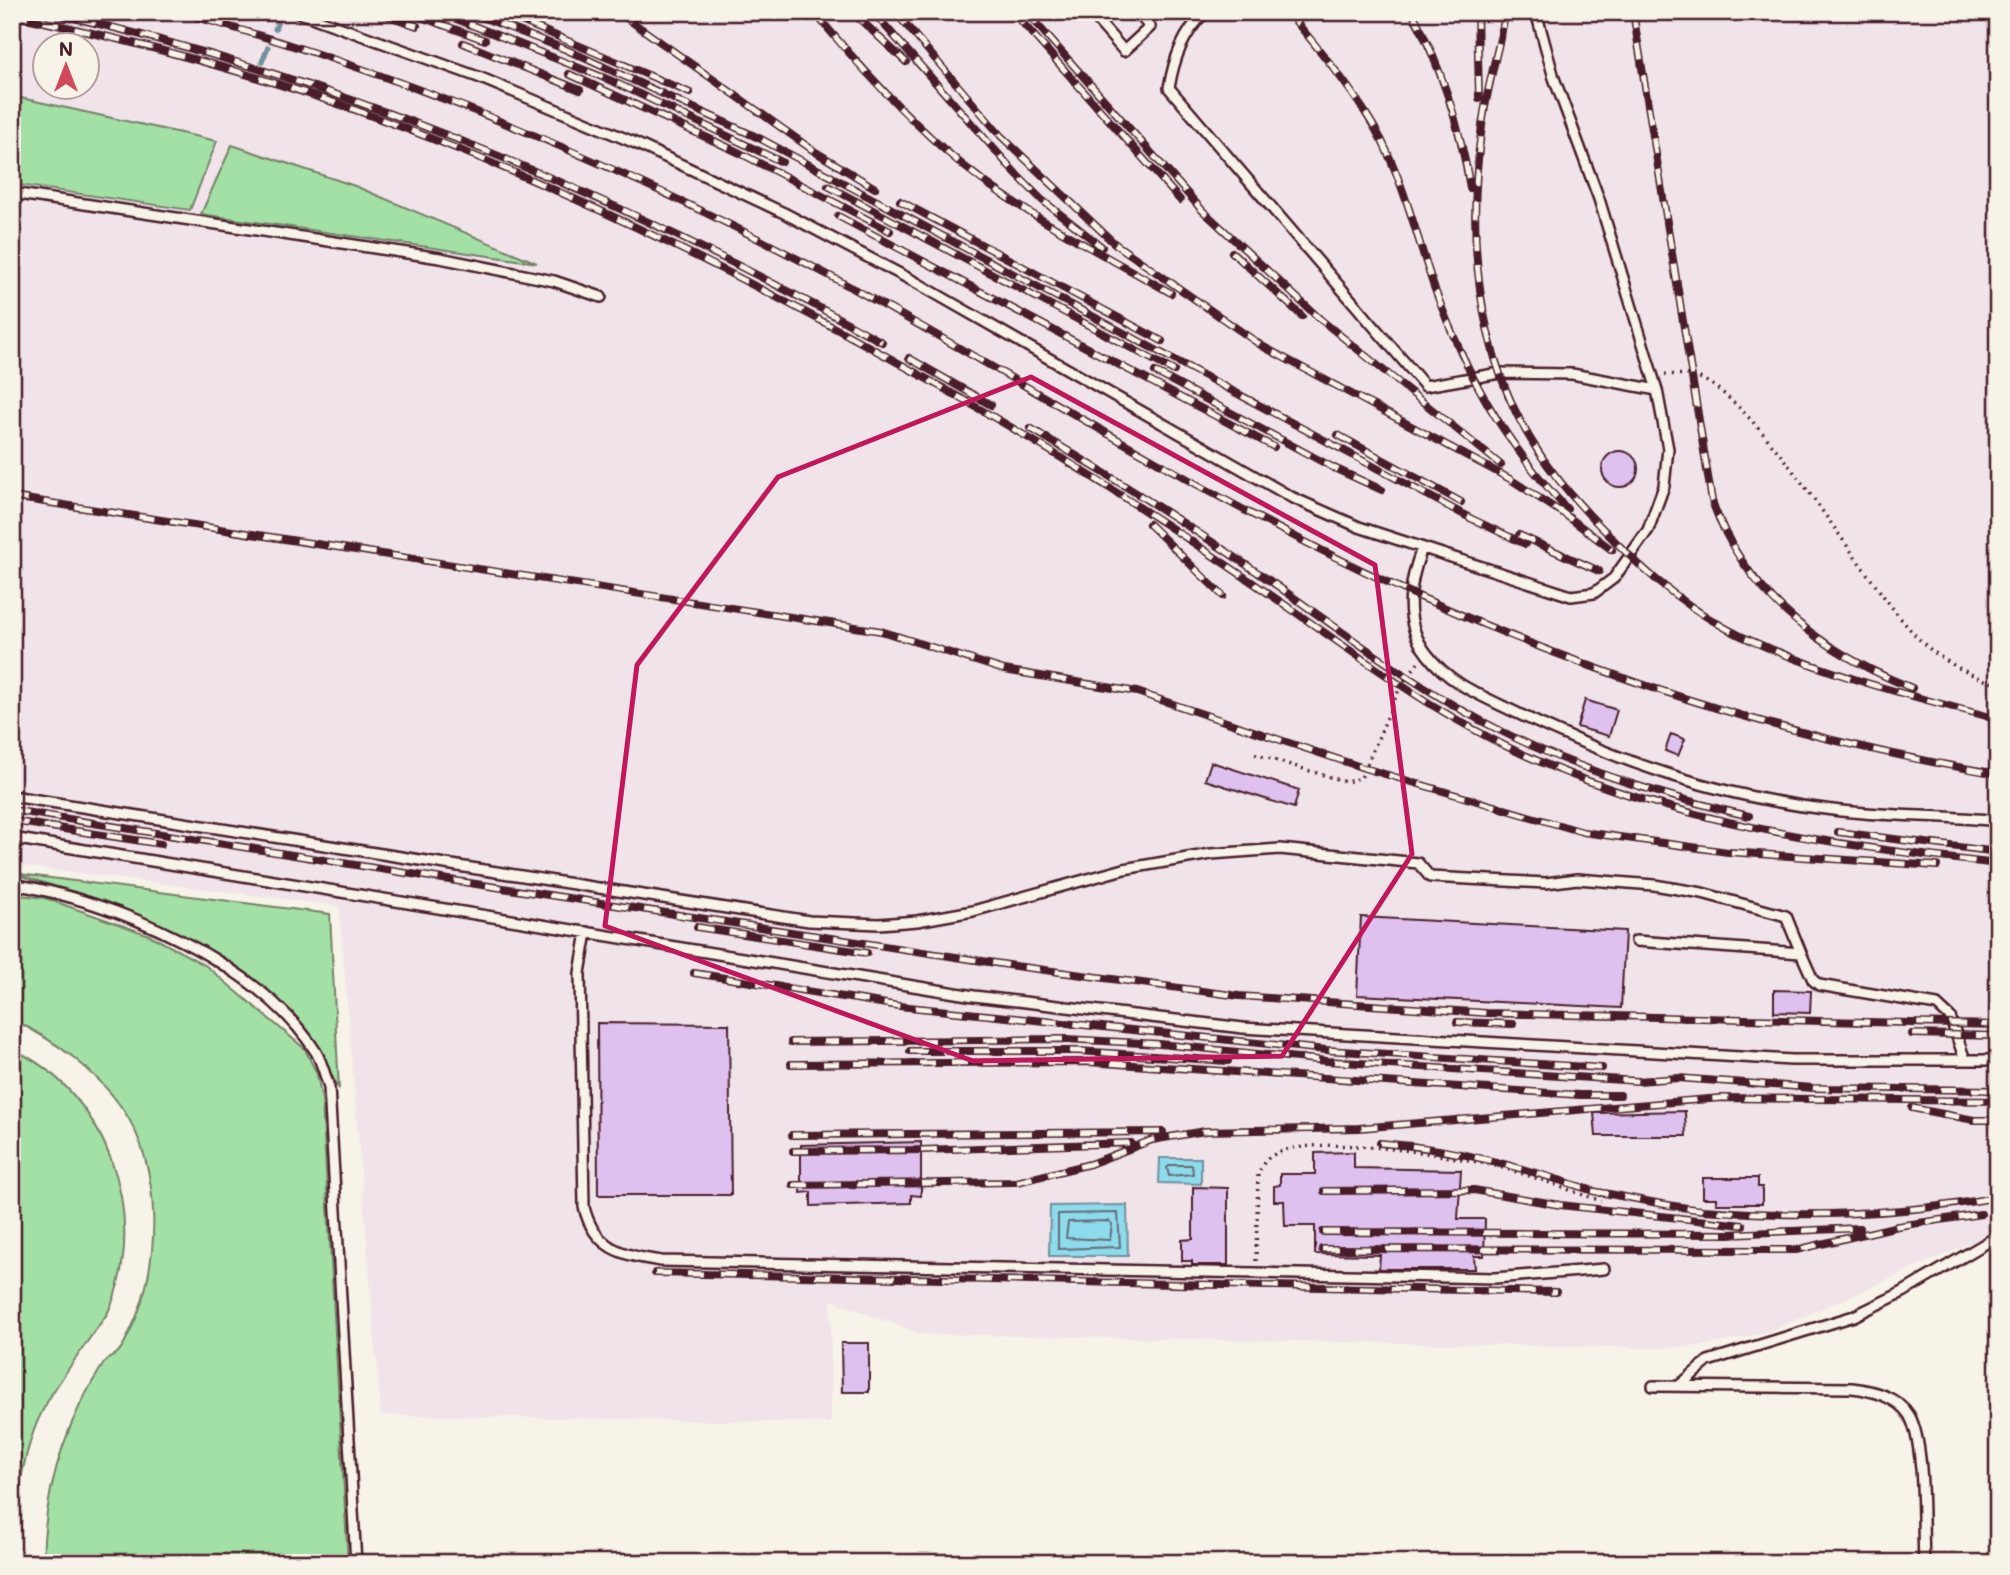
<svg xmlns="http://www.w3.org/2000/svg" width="2010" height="1575" font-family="Mali,sans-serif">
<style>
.built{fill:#f0e4ea;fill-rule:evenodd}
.green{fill:#a3e0a6;stroke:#768068;stroke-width:2}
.water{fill:#8ddbeb;stroke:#72909e;stroke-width:2}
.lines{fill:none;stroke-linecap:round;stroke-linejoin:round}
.shore{stroke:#656a78;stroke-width:2}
.stream{stroke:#72909e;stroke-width:5}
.building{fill:#dfc1ef;stroke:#4a1f2b;stroke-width:2}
.lane-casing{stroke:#4a1f2b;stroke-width:14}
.path{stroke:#4a1f2b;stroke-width:3.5;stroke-dasharray:2 5;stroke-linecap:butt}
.lane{stroke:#f7f3e8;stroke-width:9}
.rail-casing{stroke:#4a1f2b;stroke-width:8}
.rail{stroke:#f7f3e8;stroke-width:5;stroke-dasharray:16;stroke-linecap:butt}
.marked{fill:none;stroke:#c2185b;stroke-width:5;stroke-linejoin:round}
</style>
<rect width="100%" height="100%" fill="#f7f3e8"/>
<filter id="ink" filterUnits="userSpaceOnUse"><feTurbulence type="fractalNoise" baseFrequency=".0143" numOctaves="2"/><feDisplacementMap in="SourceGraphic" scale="14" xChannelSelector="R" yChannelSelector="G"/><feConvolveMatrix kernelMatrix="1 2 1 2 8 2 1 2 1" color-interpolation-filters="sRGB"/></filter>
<g filter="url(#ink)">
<path class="built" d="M12 12H1998V1231L1769 1332 1710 1345 1664 1348 920 1334 831 1300V1423L381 1415 339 906 12 865ZM46 46H88V88H46Z"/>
<path class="green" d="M12 96 217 141 190 210 12 184Z
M232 145 355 186 537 263 201 214Z
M12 873 330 914 339 1089 312 1037 289 1011 216 953 107 902Z
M12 894 45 898 149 935 205 965 305 1049 317 1074 322 1100 348 1563H43C44 1490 64 1424 104 1363 107 1358 111 1358 116 1354 123 1349 128 1335 132 1327 161 1266 163 1165 122 1108 94 1068 55 1041 12 1019Z
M12 1049C106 1091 149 1214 110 1308 105 1319 96 1329 89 1339 70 1368 46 1397 34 1430 20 1471 14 1513 12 1556Z"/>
<path class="water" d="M1160 1158H1201V1184L1159 1183Z
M1127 1205 1128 1256H1049L1050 1206Z"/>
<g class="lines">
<path class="shore" d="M1170 1165H1192L1193 1174 1169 1176 1167 1168Z
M1058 1214 1118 1213 1120 1247 1058 1249Z
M1108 1221 1112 1224 1110 1240 1066 1238 1068 1222Z"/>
<path class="stream" d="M275 29 280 16
M262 62 268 47"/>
</g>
<path class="building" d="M1602 469a18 18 0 1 1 36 0a18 18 0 1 1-36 0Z
M1585 700 1617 710 1609 736 1577 727Z
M1671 734 1685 739 1678 756 1665 751Z
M1211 762 1299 790 1294 808 1205 780Z
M1361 917 1625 931 1621 1008 1357 995Z
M1774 990 1811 991 1810 1013 1774 1012Z
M597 1023 729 1024 731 1195H598Z
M1685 1111 1686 1136H1596L1594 1113Z
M921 1142V1196L911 1195V1203L811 1206V1192L801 1193V1145Z
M1354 1152V1168L1461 1170 1458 1219H1485L1484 1256H1474L1475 1269H1379L1380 1255 1315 1254V1226H1285L1284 1201H1274V1186L1280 1185V1174H1315V1153Z
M1703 1178H1758V1187H1762V1204H1716V1198H1703Z
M1193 1187 1228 1188V1265H1192V1261H1182V1240L1193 1239Z
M841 1343H869V1392H842Z"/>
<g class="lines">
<g class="lane-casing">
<path id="lane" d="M297 12 481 78 633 142 784 213 917 283 1291 497 1359 527 1571 596 1594 593 1614 578 1648 530 1664 486 1668 449 1657 390 1599 199 1554 78 1536 12
M1090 12 1124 51 1150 27 1137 12
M1205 12C1183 34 1174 58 1169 88L1425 386 1500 373 1572 374 1657 390
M12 193 440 258 554 281 601 297
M1422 548C1409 583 1402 622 1427 654 1450 685 1485 697 1519 714 1620 762 1722 798 1833 810 1888 817 1943 815 1998 821
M12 796 809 921 879 924 917 921 973 911 1124 869 1211 854 1280 849 1418 863 1430 877 1546 883 1577 879 1654 885 1702 893 1786 916 1801 953
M12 838 974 996 1243 1028 1792 1060H1998
M12 884C113 900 259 962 316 1052 322 1062 325 1076 329 1087L356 1563
M587 932 580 973 584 1207C594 1249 622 1255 661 1261L1495 1278 1604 1269
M1636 941 1801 953 1813 980 1819 985 1937 1005 1950 1017 1965 1060
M1653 1386 1852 1388C1871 1390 1898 1397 1909 1415 1926 1444 1922 1527 1924 1563
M1679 1386 1708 1361 1854 1316 1903 1292 1998 1236"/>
</g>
<path class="path" d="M1665 374C1673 375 1683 374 1691 375 1757 391 1864 585 1920 640 1941 661 1970 675 1998 685
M1255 754 1346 782 1361 778 1401 685 1418 663
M1256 1261 1258 1174C1262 1165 1266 1158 1275 1154 1317 1133 1452 1155 1499 1167 1534 1176 1568 1190 1601 1201"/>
<use href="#lane" class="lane"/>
<g class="rail-casing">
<path id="rail" d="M49 12C342 79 619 195 882 342
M178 12C407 74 623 166 832 277 1028 382 1215 506 1418 596 1603 679 1798 741 1998 774
M378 12 417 26
M407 12 485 40
M439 12 612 81 782 162
M469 12 567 50 761 139 1472 519 1525 544
M500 12 690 93
M618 12 814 151 875 188
M814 12C855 61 898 109 946 151 1013 210 1094 249 1171 293
M852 12 906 62
M873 12 1017 175 1042 200 1102 247
M895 12 1001 136 1114 243 1262 346 1510 479 1567 516
M1013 12 1180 200
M1026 12 1202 210 1320 319 1501 465
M1288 12C1322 53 1357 94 1382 141 1405 187 1417 238 1434 287 1466 374 1503 441 1567 509
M1412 12C1442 68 1460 126 1470 188
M1477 12 1479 98
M1506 12C1498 50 1487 88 1482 126 1466 234 1476 355 1536 448 1555 478 1579 505 1604 530 1643 571 1689 611 1741 636 1823 674 1911 696 1998 719
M1633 12 1712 501C1745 595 1822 652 1912 688
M12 15C130 40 247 71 361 112 577 190 784 296 983 411 1084 469 1182 534 1278 600 1359 656 1439 717 1529 757 1676 823 1839 846 1998 864
M463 43 580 90
M569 74 740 153 890 231
M828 186 1174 371
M900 201 1162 341
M838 216 1274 447
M1232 252 1302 316
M909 358 991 405
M1155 372 1334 468 1382 490
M1030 428C1114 478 1196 530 1276 585 1350 637 1422 692 1503 732 1581 771 1664 796 1749 816
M1338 435 1461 502
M12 497 881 631 1004 670 1137 692 1364 768 1583 832 1728 852 1937 866
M1559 510 1612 550
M1149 524 1223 596
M1519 535 1599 571
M12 810 443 879 1015 966 1239 996 1486 1013 1998 1025
M12 821 161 844
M1838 832 1998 852
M697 927 867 953
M694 973 899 1006 1326 1050 1602 1068
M1457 1022 1513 1024
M1912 1034 1998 1036
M791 1042 1065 1039 1160 1044 1327 1061 1638 1081 1678 1078 1813 1088 1998 1090
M910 1051H1078L1228 1061
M791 1064 1088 1062 1580 1095H1620
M1912 1108 1974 1120H1998
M792 1135 1163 1132
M1380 1143C1461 1149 1523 1168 1600 1193
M793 1151 921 1150 1131 1143
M793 1185 1017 1182 1090 1164 1152 1140 1205 1131 1359 1128 1721 1098 1998 1101
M1324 1191 1474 1190 1560 1205 1743 1225
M1592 1191C1629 1197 1666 1206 1703 1210 1801 1218 1902 1215 1998 1197
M1323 1232 1728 1234 1860 1228
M1322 1249 1796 1250 1898 1226 1981 1214
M655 1273 1556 1292"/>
</g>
<use href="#rail" class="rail"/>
</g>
</g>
<path class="marked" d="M1031 377 1375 565 1412 854 1282 1056 973 1061 605 926 637 665 778 477Z"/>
<rect width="2010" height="1575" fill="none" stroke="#f7f3e8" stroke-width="42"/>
<rect x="21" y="21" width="1968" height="1533" fill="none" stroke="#4a1f2b" stroke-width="2.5" filter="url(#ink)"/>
<g transform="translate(66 66)"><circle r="33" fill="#f7f3e8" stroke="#b29e9c" stroke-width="2"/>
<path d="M0-5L12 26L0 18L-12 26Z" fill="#d1495b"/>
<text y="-10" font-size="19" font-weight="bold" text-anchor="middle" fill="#4a1f2b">N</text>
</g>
</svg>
